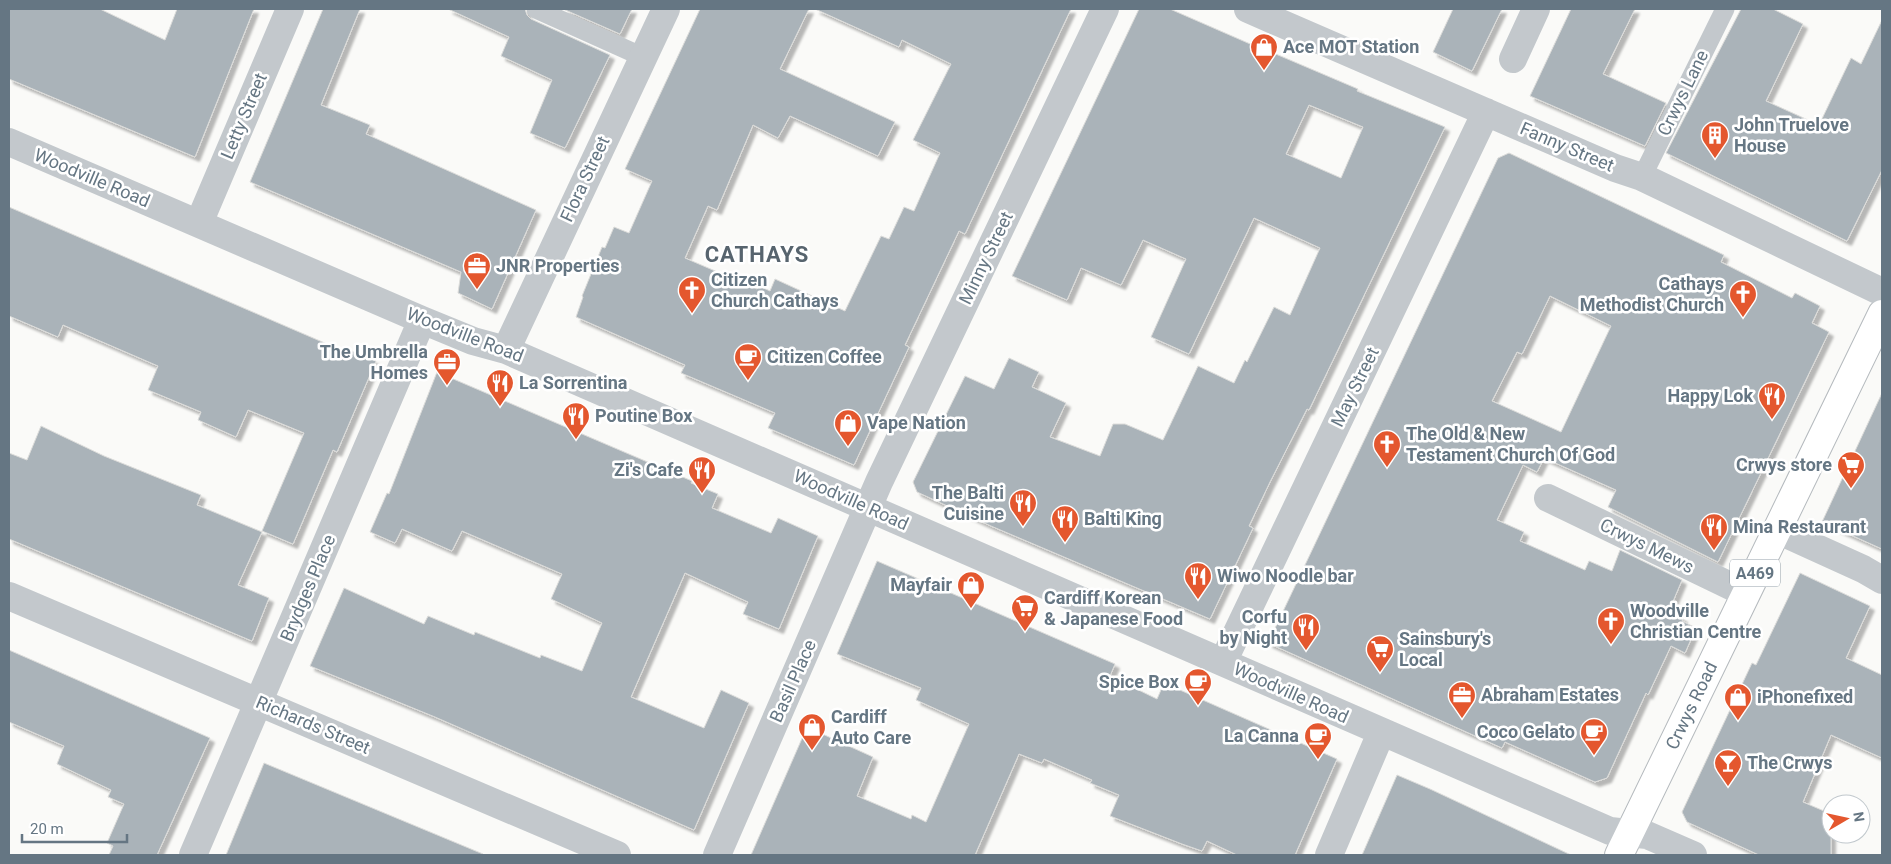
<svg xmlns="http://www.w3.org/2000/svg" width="1891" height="864" font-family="Roboto,sans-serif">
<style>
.building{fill:#aab3b9;stroke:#dcdcda;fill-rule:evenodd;filter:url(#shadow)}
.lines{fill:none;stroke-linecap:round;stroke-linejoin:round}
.primary-casing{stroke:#b5babe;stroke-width:30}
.service{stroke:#c3c8cc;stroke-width:19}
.minor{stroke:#c3c8cc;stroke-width:28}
.primary{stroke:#fff;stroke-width:28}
.labels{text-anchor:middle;stroke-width:5;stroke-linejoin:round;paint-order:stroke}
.shield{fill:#fff;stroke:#939fa8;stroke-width:1}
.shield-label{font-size:16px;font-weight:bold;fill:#657683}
.poi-label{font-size:18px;font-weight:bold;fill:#657683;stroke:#fff;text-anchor:start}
.street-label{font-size:18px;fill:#657683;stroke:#fff}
.district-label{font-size:22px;font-weight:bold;letter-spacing:1px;fill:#57646e;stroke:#fff}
</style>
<defs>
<filter id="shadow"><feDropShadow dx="4.5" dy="4.5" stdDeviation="1" flood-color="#0004"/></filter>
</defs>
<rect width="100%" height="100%" fill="#fafaf8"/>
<path class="building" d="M9 9H100L165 40 177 9H254L195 157 9 79Z
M323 9H360L321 105 370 125 366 134 536 210 492 309 458 293 461 272 250 182Z
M448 9H525L527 15 531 19 610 55 565 148 530 133 552 80 501 56 509 37Z
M563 9H632L620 34Z
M700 9H809L780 69 895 122 878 156 790 116 778 138 753 125 717 210 708 206 685 258 757 289 759 286 770 291 775 279 845 311 881 236 889 239 904 207 914 211 940 153 913 140 951 64 902 40 899 47 815 9H1071L965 234 959 231 905 345 909 347 854 465 768 428 775 413 681 373 685 365 576 317 583 297 582 296 602 247 605 248 614 227 629 233 652 181 625 169Z
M1139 9H1170L1264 50V49L1358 89 1357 91 1445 127 1309 410 1307 409 1270 482 1249 526 1253 528 1210 619 991 526 917 492 913 482 965 376 994 389 1009 358 1039 372 1032 387 1066 403 1050 437 1100 456 1113 424H1125L1163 440 1198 366 1234 383 1245 360 1247 362 1274 307 1290 315 1320 248 1254 218 1189 354 1151 337 1186 259 1143 240 1121 285 1081 268 1067 300 1012 276ZM1309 105 1363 127 1341 178 1286 154Z
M1453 9H1502L1472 71 1433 52Z
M1571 9H1635L1603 74 1666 103 1645 146 1530 96Z
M1741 9H1773L1803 24 1766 101 1819 125 1851 58 1861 64 1882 20V170L1847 241 1666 153Z
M1509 153 1724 255 1721 262 1792 298 1795 293 1820 306 1812 323 1829 332 1718 562 1608 507 1616 490 1544 458 1537 472 1523 465 1497 520 1524 532 1520 541 1585 570 1589 561 1612 571 1620 550 1682 580 1669 611 1683 618 1682 621 1696 628 1685 653 1671 646 1648 695 1646 693 1607 778 1595 782 1505 742 1502 748 1268 643 1498 158ZM1550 296 1611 326 1561 432 1492 401 1517 352 1522 354Z
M9 207 341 350 343 347 376 361 337 452 333 450 293 544 262 531 304 433 248 410 236 437 198 420 201 412 148 390 158 366 63 325 58 337 9 316Z
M437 372 692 481 691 483 718 494 712 508 771 533 778 518 818 536 779 629 743 614 748 602 685 573 631 697 704 728 721 690 749 703 694 830 435 717 310 666 344 588 424 624 428 616 474 635 475 632 540 658 541 655 582 671 602 623 551 599 562 574 462 531 452 551 402 529 395 543 370 532 387 493 389 494Z
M1882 393V549L1822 522Z
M41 426 104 456 201 495 197 505 262 532 238 585 269 598 252 641 9 539V453L27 460Z
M877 561 1115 664 1110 676 1157 699 1164 683 1337 759 1295 855H1237L1207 841 1202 851 1182 844 1110 816 1119 795 1090 783 1092 780 1044 759 1042 763 1019 754 975 855H751L807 727 873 757 857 796 911 819 912 815 926 822 969 724 916 700 921 688 837 654Z
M1800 573 1870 606 1846 658 1882 675V758L1831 735 1803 802 1831 814V855H1759L1687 822 1682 812 1752 663 1756 665Z
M9 650 210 738 157 855H109L113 846 107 843 124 804 108 797 111 790 57 764 64 746 9 722Z
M264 763 483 854V855H226Z
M1397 775 1430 789 1571 855H1362Z"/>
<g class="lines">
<g class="primary-casing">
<g id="primary">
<path id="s1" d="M1619 855 1882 314"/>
</g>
</g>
<path class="service" d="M536 9 643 57
M1642 177 1725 9"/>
<path class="minor" d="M1248 9 1615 168 1642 177 1882 292
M1513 59 1536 9
M9 142 422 320 473 341 506 350 1610 831 1647 835 1693 855
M199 223 290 9
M506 350 666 9
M1548 498 1745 593
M1777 530 1863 569 1882 580
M9 596 617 855
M1223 662 1486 112
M193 855 422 320
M717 855 879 482 1105 9
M1329 855 1381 733"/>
<use href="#primary" class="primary"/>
</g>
<defs>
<g id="shop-pin" transform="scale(1.4375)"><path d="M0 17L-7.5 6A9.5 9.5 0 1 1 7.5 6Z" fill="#e4572e" stroke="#fff"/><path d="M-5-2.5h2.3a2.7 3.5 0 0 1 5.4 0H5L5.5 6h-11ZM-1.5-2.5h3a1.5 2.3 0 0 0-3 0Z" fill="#fff"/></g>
<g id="building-pin" transform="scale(1.4375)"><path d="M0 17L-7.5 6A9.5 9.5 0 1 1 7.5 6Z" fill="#e4572e" stroke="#fff"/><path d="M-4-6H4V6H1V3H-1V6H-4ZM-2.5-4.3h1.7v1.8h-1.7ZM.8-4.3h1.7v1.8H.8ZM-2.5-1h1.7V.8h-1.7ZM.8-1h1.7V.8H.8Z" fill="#fff"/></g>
<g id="office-pin" transform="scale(1.4375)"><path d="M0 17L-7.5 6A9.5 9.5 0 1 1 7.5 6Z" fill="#e4572e" stroke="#fff"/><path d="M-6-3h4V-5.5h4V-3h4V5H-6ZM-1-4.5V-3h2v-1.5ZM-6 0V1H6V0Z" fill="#fff"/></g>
<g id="church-pin" transform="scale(1.4375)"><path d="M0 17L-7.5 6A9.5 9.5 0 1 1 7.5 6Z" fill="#e4572e" stroke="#fff"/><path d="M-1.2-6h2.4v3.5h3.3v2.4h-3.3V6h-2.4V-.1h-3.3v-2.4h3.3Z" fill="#fff"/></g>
<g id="cafe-pin" transform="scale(1.4375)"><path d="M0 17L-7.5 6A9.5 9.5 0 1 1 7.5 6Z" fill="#e4572e" stroke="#fff"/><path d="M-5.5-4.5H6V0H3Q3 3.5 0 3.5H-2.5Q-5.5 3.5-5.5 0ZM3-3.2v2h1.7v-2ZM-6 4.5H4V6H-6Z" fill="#fff"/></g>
<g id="restaurant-pin" transform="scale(1.4375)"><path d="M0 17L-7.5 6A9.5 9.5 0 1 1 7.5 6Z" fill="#e4572e" stroke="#fff"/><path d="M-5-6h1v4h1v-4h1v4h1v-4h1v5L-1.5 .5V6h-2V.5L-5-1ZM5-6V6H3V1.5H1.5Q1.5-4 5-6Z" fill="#fff"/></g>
<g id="supermarket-pin" transform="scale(1.4375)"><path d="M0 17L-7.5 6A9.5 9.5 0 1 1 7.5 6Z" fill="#e4572e" stroke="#fff"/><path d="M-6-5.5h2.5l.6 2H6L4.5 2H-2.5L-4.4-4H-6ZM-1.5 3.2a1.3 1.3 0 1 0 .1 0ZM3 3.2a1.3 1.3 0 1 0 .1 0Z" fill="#fff"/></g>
<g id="bar-pin" transform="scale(1.4375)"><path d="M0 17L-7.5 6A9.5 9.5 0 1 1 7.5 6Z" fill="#e4572e" stroke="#fff"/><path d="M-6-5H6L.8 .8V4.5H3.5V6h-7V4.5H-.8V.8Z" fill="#fff"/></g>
</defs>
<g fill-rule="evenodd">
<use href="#shop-pin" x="1264" y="47"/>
<use href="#building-pin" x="1715" y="135"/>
<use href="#office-pin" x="477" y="266"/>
<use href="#church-pin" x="692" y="290"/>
<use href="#church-pin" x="1743" y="294"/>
<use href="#cafe-pin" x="748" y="357"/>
<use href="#office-pin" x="447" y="362"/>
<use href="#restaurant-pin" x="500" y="383"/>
<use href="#restaurant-pin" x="1772" y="396"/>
<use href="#restaurant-pin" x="576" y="416"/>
<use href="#shop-pin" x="848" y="423"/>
<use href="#church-pin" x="1387" y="444"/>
<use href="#supermarket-pin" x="1851" y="465"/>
<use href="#restaurant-pin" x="702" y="470"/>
<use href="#restaurant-pin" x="1023" y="503"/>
<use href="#restaurant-pin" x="1065" y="519"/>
<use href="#restaurant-pin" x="1714" y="527"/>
<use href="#restaurant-pin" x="1198" y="576"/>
<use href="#shop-pin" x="971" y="585"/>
<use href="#supermarket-pin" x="1025" y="608"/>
<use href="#church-pin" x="1611" y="621"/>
<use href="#restaurant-pin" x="1306" y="627"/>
<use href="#supermarket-pin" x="1380" y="649"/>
<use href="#cafe-pin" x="1198" y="682"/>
<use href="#office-pin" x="1462" y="695"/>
<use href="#shop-pin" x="1738" y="697"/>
<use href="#shop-pin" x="812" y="727"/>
<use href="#cafe-pin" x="1594" y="732"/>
<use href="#cafe-pin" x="1318" y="736"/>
<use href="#bar-pin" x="1728" y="763"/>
</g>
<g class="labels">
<rect class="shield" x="1730" y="559.5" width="50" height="27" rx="4"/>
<g class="shield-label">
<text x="1755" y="579">A469</text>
</g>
<g class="poi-label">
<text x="1283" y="53">Ace MOT Station</text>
<text x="1734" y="131">John Truelove<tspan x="1734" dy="21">House</tspan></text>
<text x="496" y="272">JNR Properties</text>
<text x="711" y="286">Citizen<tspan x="711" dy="21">Church Cathays</tspan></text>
<text x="1724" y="290" text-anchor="end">Cathays<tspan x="1724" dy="21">Methodist Church</tspan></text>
<text x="428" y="358" text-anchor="end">The Umbrella<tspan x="428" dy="21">Homes</tspan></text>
<text x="767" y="363">Citizen Coffee</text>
<text x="519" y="389">La Sorrentina</text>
<text x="1753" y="402" text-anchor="end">Happy Lok</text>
<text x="595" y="422">Poutine Box</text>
<text x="867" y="429">Vape Nation</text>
<text x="1406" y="440">The Old &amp; New<tspan x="1406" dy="21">Testament Church Of God</tspan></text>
<text x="1832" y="471" text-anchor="end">Crwys store</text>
<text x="683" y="476" text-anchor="end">Zi's Cafe</text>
<text x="1004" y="499" text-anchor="end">The Balti<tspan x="1004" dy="21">Cuisine</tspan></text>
<text x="1084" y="525">Balti King</text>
<text x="1733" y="533">Mina Restaurant</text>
<text x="1217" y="582">Wiwo Noodle bar</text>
<text x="952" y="591" text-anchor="end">Mayfair</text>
<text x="1044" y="604">Cardiff Korean<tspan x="1044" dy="21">&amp; Japanese Food</tspan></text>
<text x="1630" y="617">Woodville<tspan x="1630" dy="21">Christian Centre</tspan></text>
<text x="1287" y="623" text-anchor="end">Corfu<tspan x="1287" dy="21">by Night</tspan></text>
<text x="1399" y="645">Sainsbury's<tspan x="1399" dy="21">Local</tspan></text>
<text x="1179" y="688" text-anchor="end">Spice Box</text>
<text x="1481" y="701">Abraham Estates</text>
<text x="1757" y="703">iPhonefixed</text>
<text x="831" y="723">Cardiff<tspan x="831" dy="21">Auto Care</tspan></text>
<text x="1575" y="738" text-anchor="end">Coco Gelato</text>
<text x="1299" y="742" text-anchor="end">La Canna</text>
<text x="1747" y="769">The Crwys</text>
</g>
<g class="street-label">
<text transform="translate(1683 93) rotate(-64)" y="6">Crwys Lane</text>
<text transform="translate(244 116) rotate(-67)" y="6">Letty Street</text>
<text transform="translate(1567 147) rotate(23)" y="6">Fanny Street</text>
<text transform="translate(92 178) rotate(23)" y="6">Woodville Road</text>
<text transform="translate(585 179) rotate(-65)" y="6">Flora Street</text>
<text transform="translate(986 258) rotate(-64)" y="6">Minny Street</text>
<text transform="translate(465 335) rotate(21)" y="6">Woodville Road</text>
<text transform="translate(1355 387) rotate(-64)" y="6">May Street</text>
<text transform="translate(851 500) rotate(24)" y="6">Woodville Road</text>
<text transform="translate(1647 546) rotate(26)" y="6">Crwys Mews</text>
<text transform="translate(308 588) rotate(-67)" y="6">Brydges Place</text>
<text transform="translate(793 681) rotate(-66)" y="6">Basil Place</text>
<text transform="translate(1291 693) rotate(24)" y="6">Woodville Road</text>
<text dy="6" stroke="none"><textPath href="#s1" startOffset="166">Crwys Road</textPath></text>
<text transform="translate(313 725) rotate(23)" y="6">Richards Street</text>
</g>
<g class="district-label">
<text x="757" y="262">CATHAYS</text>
</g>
</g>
<rect width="1891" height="864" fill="none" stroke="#657683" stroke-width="20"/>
<g transform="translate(1846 819) rotate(81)"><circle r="24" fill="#ffffff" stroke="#c1c8cd"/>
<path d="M0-4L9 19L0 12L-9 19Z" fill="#e4572e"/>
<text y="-8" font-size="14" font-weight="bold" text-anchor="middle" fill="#657683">N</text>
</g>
<path d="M22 834v8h105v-8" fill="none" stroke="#657683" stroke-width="2.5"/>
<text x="30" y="834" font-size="15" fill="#657683" stroke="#ffffff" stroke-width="4" paint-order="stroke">20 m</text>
</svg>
